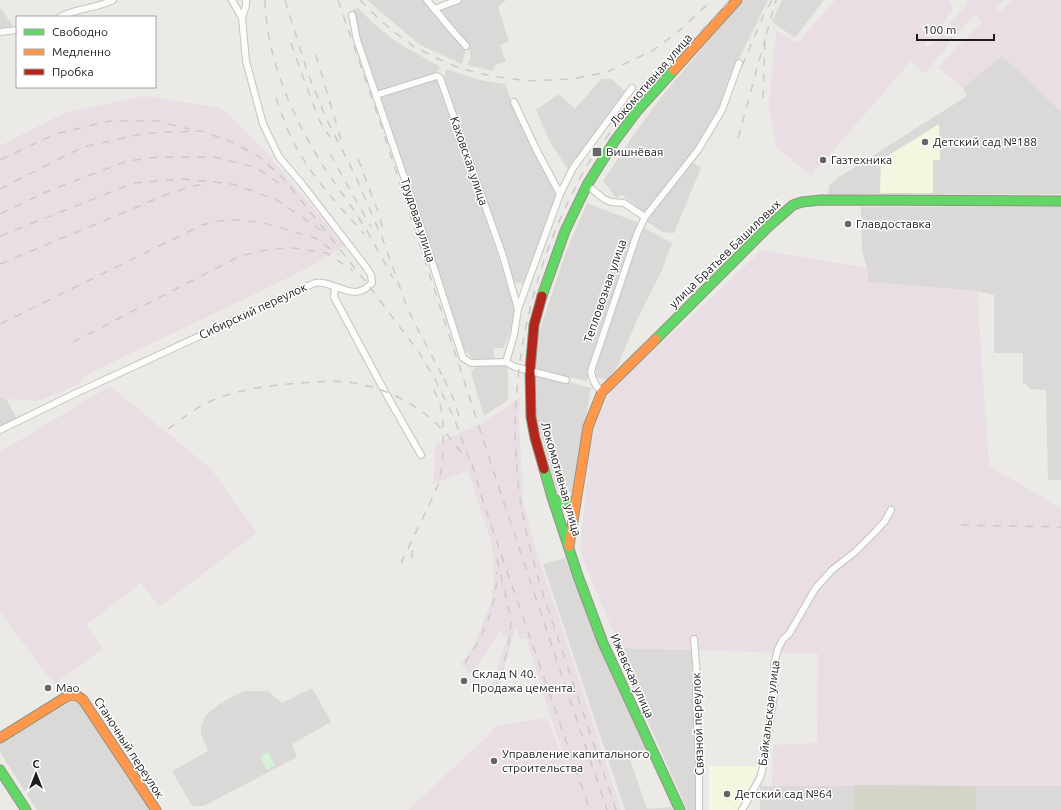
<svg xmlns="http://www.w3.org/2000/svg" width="1061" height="810" font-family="Ubuntu,sans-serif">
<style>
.residential{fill:#dad9d7}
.industrial{fill:#e9dee4}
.education{fill:#f4f6e0}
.construction{fill:#d4d5c7}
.park{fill:#d3f2d6}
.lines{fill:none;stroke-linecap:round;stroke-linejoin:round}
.street-casing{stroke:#c4c4c2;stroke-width:8}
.fast-casing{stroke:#91957e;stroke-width:11}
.slow-casing{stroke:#91957e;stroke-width:11}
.jam-casing{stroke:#91957e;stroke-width:11}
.street{stroke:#fcfcfb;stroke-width:6}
.fast{stroke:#63d668;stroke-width:9}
.slow{stroke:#ff974d;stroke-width:9}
.jam{stroke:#b3261e;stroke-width:9}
.rail{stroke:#cacac9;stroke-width:1.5;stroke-dasharray:8 8;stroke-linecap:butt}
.poi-dot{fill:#656563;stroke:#fff;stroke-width:1.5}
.labels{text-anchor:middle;stroke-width:3;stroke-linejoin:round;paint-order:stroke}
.street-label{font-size:12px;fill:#1d1d1d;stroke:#fff}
.poi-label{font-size:12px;fill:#1d1d1d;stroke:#fff;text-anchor:start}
</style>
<rect width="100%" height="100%" fill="#ebeae6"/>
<path class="residential" d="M367 0H424L436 16 466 49 462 64 420 45Z
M464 0H506L498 7 509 42 500 45 506 62 495 65 493 71 467 65 471 56 468 46 441 10Z
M743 0H768L727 83V91L715 117 692 155 644 213 622 195 616 198 603 181 632 137 663 95Z
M782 0H824L795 38 772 22Z
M0 7 13 26 0 29Z
M358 8 374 24 398 43 440 67 437 72 378 91 360 41 353 10Z
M1002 55 1061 111V194L828 196 829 186 836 179 967 96 963 88Z
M446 69 479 80 505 84 525 135 558 194 523 284 512 281 444 79Z
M438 78 515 306 513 323 504 348H494V359H473L462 347 380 96Z
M601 79H611L625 91 569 171 550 142 536 110 559 94 575 109Z
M692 162 701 168 674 233 663 232 647 222 663 199Z
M587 203 639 223 587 381 541 371 535 367V355L539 332 566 252Z
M1061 206V480H1048L1046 390 1031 389 1023 382V353H994V295L977 291 868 282 867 268 862 251 861 207Z
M644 228 672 243 662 270 637 320 617 367 607 380 596 377V368L600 354 626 275Z
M484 365 508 366V400L484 416 471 373 476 367Z
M542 375 591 388 573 492 557 493 537 420 535 377Z
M0 397 6 399 17 418 0 426Z
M565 558 601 646 648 748 629 757 647 809 671 807 673 810H625L543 564Z
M620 648 692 650 696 810H687L620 658Z
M312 688 331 722 292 744 297 757 204 806H192L172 771 208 751 201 734V726L206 715 221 703 244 691H268L282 703Z
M75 699 80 700 152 810H37L0 752V744Z
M855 785V810H760V786Z
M976 786H1061V810H976Z"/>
<path class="industrial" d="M835 0H949L953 11 924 45 927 48 968 3 966 0H1004L993 11 1002 10 1012 0H1061V111L1002 56 963 88 938 67 991 13 982 21 975 15 951 41 925 74 911 61 811 176 776 146 769 104 776 31 798 43Z
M144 96 221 108 267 153 345 246 298 273 86 375 77 385 37 401 6 399 0 397V146L64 113Z
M762 250 867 268 868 282 977 291 989 466 1061 508V786H772L773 745 817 743 818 654 620 648 580 552 591 432 614 385 691 317Z
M110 386 211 469 257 533 159 607 141 583 86 625 103 649 54 684 0 612V452Z
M520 398 519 416 523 502 539 561 557 612 621 810H408L489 735 495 726 546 718V717L571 776 553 724 526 638 520 639 516 626 497 695 489 693 507 638 500 631 471 676 461 664 475 644 491 601 494 578 492 545 468 471 433 484 436 444 484 422Z"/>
<path class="education" d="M939 124 940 160H933V193H880L881 160Z
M709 766H760L738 810H709Z"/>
<path class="construction" d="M855 785 976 786V810H855Z"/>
<path class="park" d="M268 752 275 765 267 770 260 757Z"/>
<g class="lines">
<g class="street-casing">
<path id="street" d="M232 0 242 18
M427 0 451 29 466 46
M434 9 458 0
M352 15 357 40 414 206 463 358 471 363 506 362 515 367 566 380
M60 17C77 8 95 9 113 0
M0 32 17 30
M376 95 437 76 440 78 503 256 518 309
M514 102 536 149 560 194
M587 185 604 199 611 202 624 203 645 217
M335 287 334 297 385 392 421 455
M506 362 514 335 518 309 560 194 573 168 632 88
M602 392C595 385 592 380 591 371L637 234 645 217 698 150 722 110 739 63
M0 430 72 395 310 285C314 283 318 282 322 283 340 285 355 302 372 283L371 275 366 267 302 184 279 157 263 124 246 61 242 18 246 5V0
M694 639 697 675 696 699 699 763V810
M742 810 760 778 764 763 774 694V664L778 649 783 639 789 634 815 589 832 570 855 552 875 532 885 521 891 510"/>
</g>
<g class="fast-casing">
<path id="fast" d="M542 296 565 231 587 185 614 142 637 111 674 70
M656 339 769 226 793 205 802 202 821 200 1061 201
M544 469 552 497 578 576 603 643 680 810
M552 497 561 504 567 505 573 503 576 499
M0 770 26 810"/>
</g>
<g class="slow-casing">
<path id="slow" d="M674 70 737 0
M569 546 588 427 602 392 656 339
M0 738 66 697C73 694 78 695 83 700L156 810"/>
</g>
<g class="jam-casing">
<path id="jam" d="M542 296 534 325 530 370 531 417 535 438 544 469"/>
</g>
<use href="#street" class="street"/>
<use href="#fast" class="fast"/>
<use href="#slow" class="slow"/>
<use href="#jam" class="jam"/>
<path class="rail" d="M265 0C266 53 289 109 316 154 329 177 346 197 360 220 372 238 382 259 393 278
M285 0 307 71 326 118 356 177 383 240 407 307 415 324 442 375
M338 0 378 116 498 485 607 810
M360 0 378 18 393 31 413 46 436 58 462 69 492 76 528 81 572 79 607 72 652 51 679 31 712 0
M291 43 303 77 319 120 330 137
M316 55 341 140
M742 66 764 14 772 0
M276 98C283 118 290 139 302 157 318 184 343 210 364 234
M763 98 765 39 776 0
M738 138 765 39
M330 154 371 227
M358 159 377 209 383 229
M0 160 55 134 110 121H158L189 129
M0 189 83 147 146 133 201 131 232 142 258 156 283 178 300 199 369 286 418 351 435 379 454 418 473 469
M0 214 46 192 127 161 160 157H215L257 168 286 188
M0 236 134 183 183 179 232 184 275 199 321 230
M0 264 168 194 197 185H207
M0 324 202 225 219 221 239 220 264 223 315 238 339 255
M73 342 240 256 270 249 293 248 327 253 353 271
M444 379 453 398 460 419
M168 429C182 419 195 408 211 401 234 391 263 386 288 384 308 383 329 380 348 382 399 389 439 417 466 460
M472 464 485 508 590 810
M961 525 1061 527
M412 558 413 542
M401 563 431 501 438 485 442 468 443 447V418L440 404 431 383
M465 663C485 633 496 608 497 572
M494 691 502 671 506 655 510 635 511 619 496 554
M616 810 541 588C530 550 520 511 517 472 509 378 529 280 571 196 578 182 585 167 595 153 614 126 636 101 658 77 682 51 706 26 730 0"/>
</g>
<g class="poi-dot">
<circle cx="925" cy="142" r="4"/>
<rect x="592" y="147" width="10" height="10" rx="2"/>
<circle cx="823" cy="160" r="4"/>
<circle cx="848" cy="224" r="4"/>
<circle cx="464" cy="681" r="4"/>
<circle cx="48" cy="688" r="4"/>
<circle cx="494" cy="761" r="4"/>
<circle cx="727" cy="794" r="4"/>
</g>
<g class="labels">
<g class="street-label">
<text transform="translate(651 80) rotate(-49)" y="4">Локомотивная улица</text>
<text transform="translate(469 161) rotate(71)" y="4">Каховская улица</text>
<text transform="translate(418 220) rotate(72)" y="4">Трудовая улица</text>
<text transform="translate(725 254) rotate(-44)" y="4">улица Братьев Башиловых</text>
<text transform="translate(605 291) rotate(-71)" y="4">Тепловозная улица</text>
<text transform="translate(253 311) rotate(-25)" y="4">Сибирский переулок</text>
<text transform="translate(561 479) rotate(74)" y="4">Локомотивная улица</text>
<text transform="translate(632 676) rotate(66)" y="4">Ижевская улица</text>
<text transform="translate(769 713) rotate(-83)" y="4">Байкальская улица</text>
<text transform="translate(698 724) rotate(-92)" y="4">Связной переулок</text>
<text transform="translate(129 748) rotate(57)" y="4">Станочный переулок</text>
</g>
<g class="poi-label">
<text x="933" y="146">Детский сад №188</text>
<text x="606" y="156">Вишнёвая</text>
<text x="831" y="164">Газтехника</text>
<text x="856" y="228">Главдоставка</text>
<text x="472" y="678">Склад N 40.<tspan x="472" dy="14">Продажа цемента.</tspan></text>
<text x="56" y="692">Мао</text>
<text x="502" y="758">Управление капитального<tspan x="502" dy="14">строительства</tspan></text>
<text x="735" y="798">Детский сад №64</text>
</g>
</g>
<rect x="16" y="16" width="140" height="72" fill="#ffffff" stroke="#a5a5a5"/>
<rect x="24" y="29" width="20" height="6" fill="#63d668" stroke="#a5a5a5"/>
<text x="52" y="36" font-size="12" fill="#1d1d1d">Свободно</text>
<rect x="24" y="49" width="20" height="6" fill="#ff974d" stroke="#a5a5a5"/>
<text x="52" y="56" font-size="12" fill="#1d1d1d">Медленно</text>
<rect x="24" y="69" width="20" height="6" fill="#b3261e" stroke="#a5a5a5"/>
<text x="52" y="76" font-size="12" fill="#1d1d1d">Пробка</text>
<g transform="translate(36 774)" stroke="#ffffff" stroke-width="3" paint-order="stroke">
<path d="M0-3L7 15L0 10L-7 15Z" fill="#1d1d1d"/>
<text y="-6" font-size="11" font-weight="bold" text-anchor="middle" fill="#1d1d1d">С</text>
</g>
<path d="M917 34v6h77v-6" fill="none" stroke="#1d1d1d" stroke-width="2"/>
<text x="923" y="34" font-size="12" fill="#1d1d1d" stroke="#ffffff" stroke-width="3" paint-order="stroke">100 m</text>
</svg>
